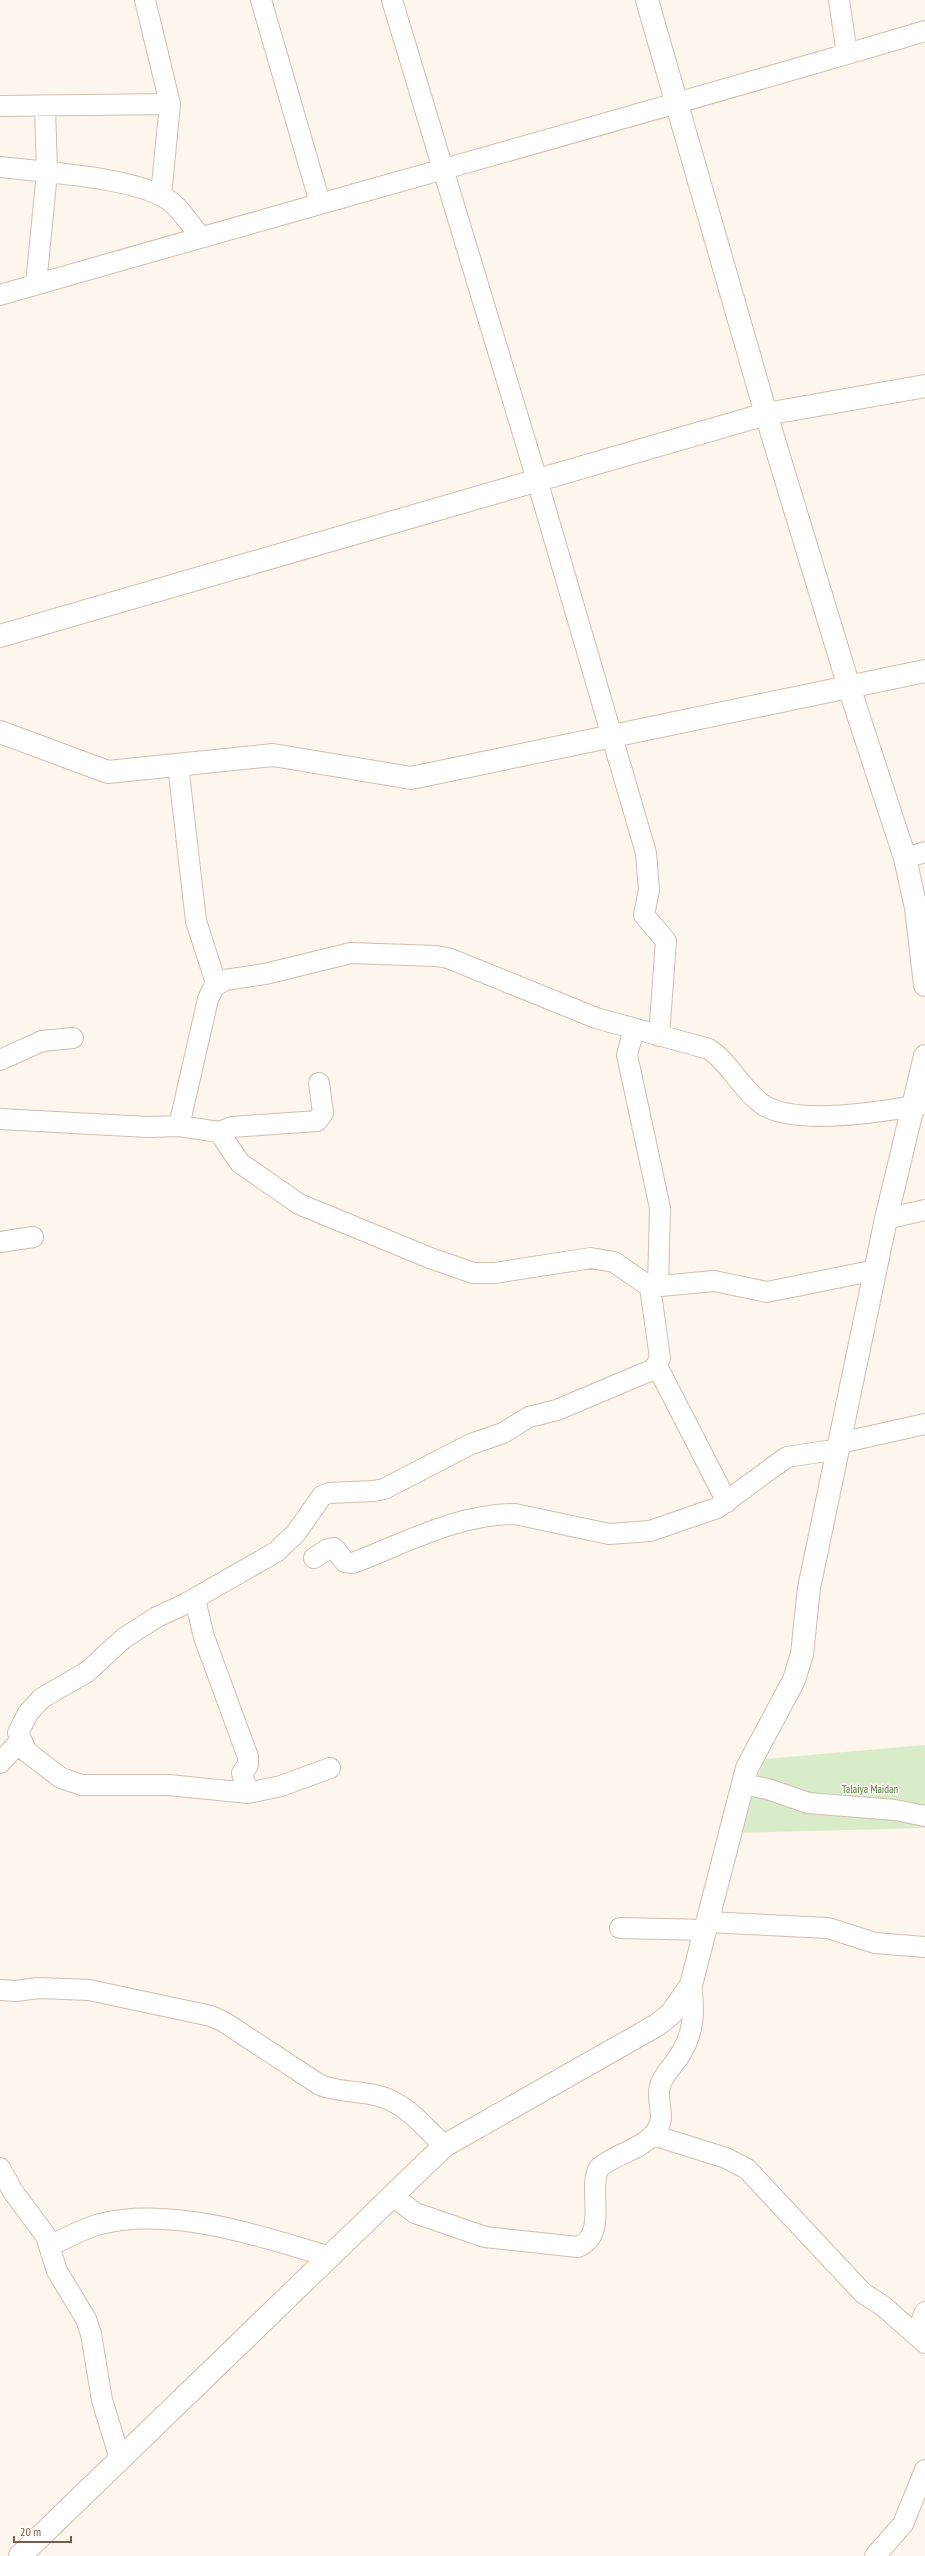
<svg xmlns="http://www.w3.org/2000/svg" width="925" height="2556" font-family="'PT Sans Narrow',sans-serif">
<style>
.green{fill:#d8ecc9}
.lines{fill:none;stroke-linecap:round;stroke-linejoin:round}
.minor-casing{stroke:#d1beb0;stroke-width:22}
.tertiary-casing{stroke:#d1beb0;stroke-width:24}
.minor{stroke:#fff;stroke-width:20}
.tertiary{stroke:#fff;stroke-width:22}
.labels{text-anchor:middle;stroke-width:3;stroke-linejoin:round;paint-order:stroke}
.park-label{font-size:11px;fill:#537a41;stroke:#fffaf3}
</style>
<rect width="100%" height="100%" fill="#fdf6ec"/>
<path class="green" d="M925 1745V1828L737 1833 764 1759Z"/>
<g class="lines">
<g class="minor-casing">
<path id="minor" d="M145 0 170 104 161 195
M261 0 320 203
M392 0 537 480 646 853 649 890 644 915 666 941 659 1036
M839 0 847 54
M0 106 170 104
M0 167C42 172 133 177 167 199 180 207 191 226 201 237
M36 284 47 173 45 106
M0 295C308 206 618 122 925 31
M178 765 196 921 215 980 214 987
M905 858 925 852
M634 1029 627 1055 660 1208 658 1286
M0 1060 42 1041 73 1038
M0 1119 148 1127 179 1126 208 999 214 987 225 980 265 974 351 953 436 956 448 958 596 1018 709 1049C730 1063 741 1089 762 1104 794 1127 887 1111 925 1104
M179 1126 219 1132 240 1163 299 1204 430 1258 473 1273H495L591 1258 614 1262 650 1287 714 1281 767 1292 876 1270
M219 1132 232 1127 317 1121 323 1113 319 1083
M886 1219 925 1210
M0 1242 33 1237
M657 1366 727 1502
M840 1443 925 1424
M314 1558 328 1549 334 1548 345 1562 353 1563C405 1543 458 1514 515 1514L609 1534 650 1531 717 1508 787 1457 839 1449
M195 1599 204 1637 248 1757V1765L242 1773 248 1793
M0 1763 20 1741
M330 1768 281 1786 248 1793 169 1785H82L61 1778 27 1752 18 1733 28 1713 42 1698 87 1672 124 1638 157 1617 185 1604 276 1552 296 1533 322 1496 329 1493 374 1491 384 1489 471 1444 503 1433 529 1417 557 1410 654 1369 660 1358 650 1287
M742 1784 768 1789 808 1803 895 1810 925 1816
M707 1922 828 1928 875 1943 925 1947
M620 1928 705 1930
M0 1990 16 1991 38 1988 89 1990 211 2016 224 2022 320 2085C338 2092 357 2091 375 2095 404 2101 424 2126 444 2146
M653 2135 726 2158 747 2169 863 2293 883 2306 925 2343
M0 2168 14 2193 46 2236 57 2271 86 2319 91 2334 102 2400 120 2459
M393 2196 415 2213 485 2237 578 2247C609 2235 587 2188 599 2168 615 2154 638 2151 653 2135 669 2118 655 2103 660 2086 663 2075 672 2067 678 2058 694 2035 695 2012 691 1985
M50 2246C66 2238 82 2229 100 2224 171 2206 262 2236 330 2257
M916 2335 925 2312
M875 2556 903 2524 925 2470"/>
</g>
<g class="tertiary-casing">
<path id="tertiary" d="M647 0 766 414 849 687 905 858 916 908 925 985
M0 636 766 414 925 386
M0 732 108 772 273 755 411 778 925 671
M20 2556 444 2146 657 2025 671 2014 691 1985 747 1768 794 1680 802 1654 809 1588 886 1219 925 1056"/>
</g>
<use href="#minor" class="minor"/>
<use href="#tertiary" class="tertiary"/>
</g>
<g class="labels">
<g class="park-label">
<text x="870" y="1793">Talaiya Maidan</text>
</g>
</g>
<path d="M14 2536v6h57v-6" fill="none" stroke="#7a5c4d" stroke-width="2"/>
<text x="20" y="2536" font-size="12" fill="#7a5c4d" stroke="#fffaf3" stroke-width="3" paint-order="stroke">20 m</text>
</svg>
